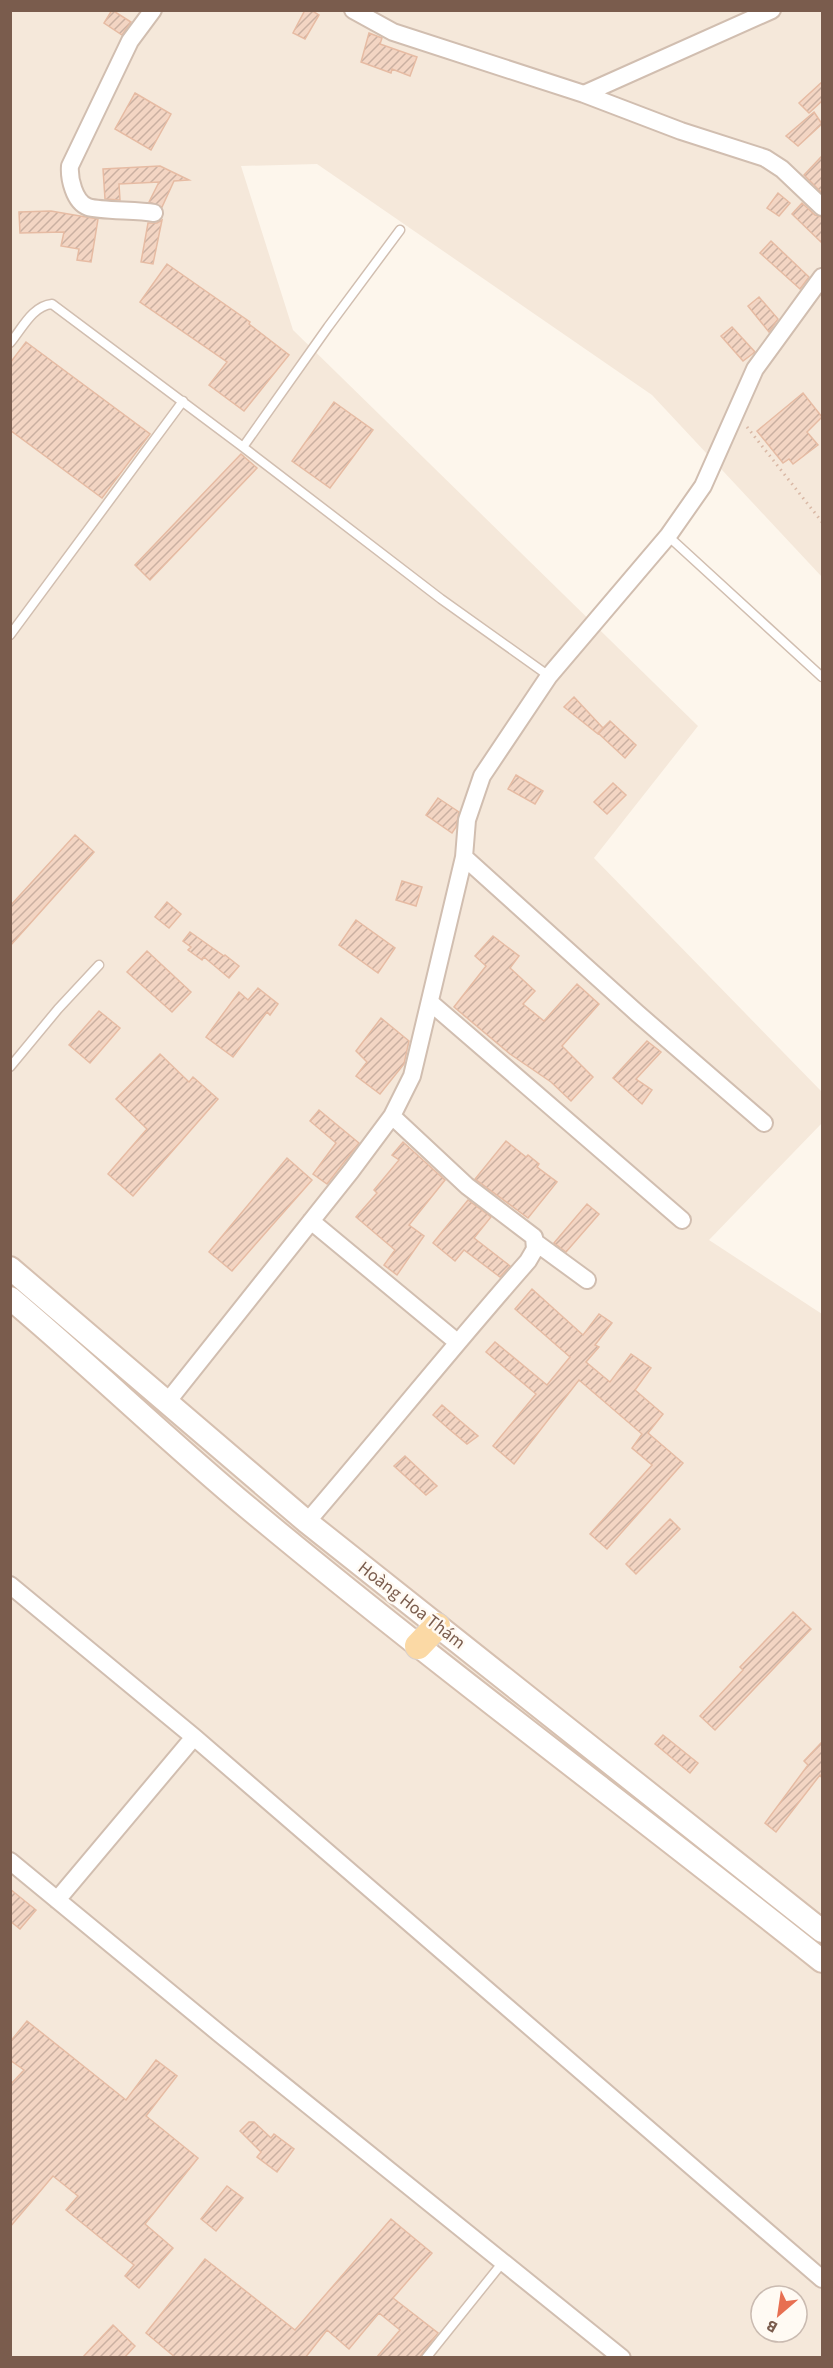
<svg xmlns="http://www.w3.org/2000/svg" width="833" height="2368" font-family="'Source Sans 3',sans-serif">
<style>
.residential{fill:#f5e8da;fill-rule:evenodd}
.building{fill:url(#building-hatch);stroke:#e6bba3;stroke-width:1.5}
.lines{fill:none;stroke-linecap:round;stroke-linejoin:round}
.lane-casing{stroke:#d1beb0;stroke-width:11}
.street-casing{stroke:#d1beb0;stroke-width:20}
.secondary-casing{stroke:#d6c0b0;stroke-width:26}
.primary-casing{stroke:#dad1cd;stroke-width:28}
.path{stroke:#d9b8a5;stroke-width:3;stroke-dasharray:1.5 4.5;stroke-linecap:butt}
.lane{stroke:#fff;stroke-width:8}
.street{stroke:#fff;stroke-width:16}
.secondary{stroke:#fff;stroke-width:22}
.primary{stroke:#fbd9a5;stroke-width:26}
.labels{text-anchor:middle;stroke-width:5;stroke-linejoin:round;paint-order:stroke}
.street-label{font-size:18px;fill:#7a5c4d;stroke:#fffaf3}
</style>
<defs>
<pattern id="building-hatch" width="6" height="6" patternUnits="userSpaceOnUse" patternTransform="scale(1.5)"><rect width="6" height="6" fill="#f3d5c3"/><path d="M-1 1l2-2M0 6l6-6M5 7l2-2" fill="none" stroke="#cab0a1"/></pattern>
</defs>
<rect width="100%" height="100%" fill="#fdf6ec"/>
<path class="residential" d="M11 11H822V577L652 395 317 164 241 166 293 330 698 726 594 858 822 1092V1123L709 1240 822 1314V2357L11 2358ZM761 2296H797V2332H761Z"/>
<path class="building" d="M112 10 131 22 122 35 104 23Z
M305 10H311L319 15 305 39 293 33Z
M369 33 382 38 380 44 417 57 410 76 392 69 391 73 361 62Z
M822 82V101L809 113 799 103Z
M135 93 171 114 151 150 115 129Z
M814 112 822 124 798 146 786 136Z
M822 156V193L804 175Z
M160 166 189 180 174 181 162 207 149 202 159 182 119 184 120 200 105 199 103 169Z
M778 193 790 203 779 216 767 208Z
M802 203 815 215 822 217V243L792 214Z
M51 211 98 219 91 262 77 260 79 249 61 246 64 232 20 233 19 212Z
M162 220 153 264 141 262 148 223H157Z
M771 241 809 277 800 289 760 253Z
M167 264 250 322 249 324 289 355 244 411 209 385 227 362 140 302Z
M759 297 778 319 769 332 748 306Z
M732 327 755 352 743 361 721 336Z
M26 342 150 434 102 498 10 430V363Z
M803 393 822 417 807 432 818 445 793 464 789 459 783 463 757 431Z
M334 402 373 430 330 488 292 461Z
M241 454 257 468 150 580 135 565Z
M574 697 603 728 598 734 564 707Z
M610 721 636 745 625 758 598 733Z
M516 775 543 791 535 804 508 789Z
M613 783 626 795 607 814 594 802Z
M438 798 459 812 456 827 452 833 426 815Z
M75 835 94 852 10 946V906Z
M402 881 422 887 416 906 396 900Z
M167 902 181 914 169 928 155 917Z
M356 920 395 948 378 973 339 945Z
M190 932 224 956 225 955 239 966 229 978 204 957 202 960 188 950 191 947 183 941Z
M493 936 519 956 510 968 535 991 523 1004 544 1021 577 984 599 1004 562 1046 593 1077 571 1101 551 1082 510 1054 454 1007 486 966 475 956Z
M147 951 191 992 172 1012 127 972Z
M258 988 278 1004 270 1015 267 1012 233 1057 206 1037 239 992 248 1000Z
M99 1011 120 1028 90 1063 69 1045Z
M381 1018 409 1041 404 1064 380 1094 356 1076 367 1062 356 1051Z
M647 1041 661 1052 636 1079 652 1090 642 1104 613 1078Z
M160 1054 189 1082 193 1077 218 1099 133 1196 108 1174 147 1129 116 1099Z
M319 1110 359 1143 327 1184 313 1174 336 1143 310 1121Z
M506 1141 526 1157 528 1155 539 1164 537 1167 557 1182 528 1218 475 1179Z
M403 1142 445 1180 409 1225 424 1236 397 1275 384 1265 395 1250 356 1217 377 1193 374 1190 399 1160 392 1155Z
M287 1158 312 1180 232 1271 209 1252Z
M468 1200 491 1217 474 1238 510 1266 500 1277 464 1250 455 1261 433 1243Z
M587 1204 599 1214 566 1252 554 1243Z
M532 1289 583 1335 599 1314 612 1323 595 1345 599 1347 586 1362 610 1382 631 1354 651 1368 635 1390 663 1414 648 1433 683 1463 607 1549 590 1534 652 1465 632 1448 642 1434 579 1380 514 1464 493 1446 536 1394 486 1352 495 1342 547 1385 570 1357 515 1309Z
M442 1405 458 1419 478 1436 467 1444 450 1430 433 1415Z
M405 1456 437 1486 426 1495 394 1466Z
M670 1519 680 1529 636 1574 626 1564Z
M793 1612 811 1629 715 1730 700 1716 743 1670 740 1667Z
M663 1735 698 1763 690 1773 655 1744Z
M822 1742V1778L820 1775 776 1832 765 1823 808 1765 804 1761Z
M10 1889 36 1910 20 1929 10 1921Z
M27 2021 126 2100 156 2060 177 2076 146 2116 198 2158 145 2224 173 2248 139 2288 125 2276 134 2265 66 2210 78 2196 53 2176 10 2227V2085L24 2070 10 2060V2042Z
M249 2122H254L271 2138 274 2134 294 2149 277 2172 257 2157 261 2152 240 2131Z
M227 2186 243 2198 216 2231 201 2219Z
M391 2219 432 2253 393 2298 438 2333 419 2358H376L400 2330 379 2313 349 2349 327 2330 305 2358H176L146 2333 205 2259 295 2330Z
M113 2325 135 2346 124 2358H82Z"/>
<g class="lines">
<g class="lane-casing">
<path id="lane" d="M10 343C22 329 32 306 52 304L243 447 441 599 549 676
M243 447 328 327 400 230
M668 536 822 677
M10 635 183 401
M10 1067 58 1009 99 965
M426 2358 503 2262"/>
</g>
<g class="street-casing">
<path id="street" d="M153 10 130 41 70 166C69 178 74 202 88 207 100 211 137 210 154 213
M353 10 393 32 584 94 681 131 765 158 782 169 822 207
M584 94 772 10
M464 857 637 1013 764 1123
M431 1003 682 1220
M311 1221 457 1342
M535 1242 587 1280
M168 1401 351 1171 392 1116 412 1076 464 857 467 820 482 776 549 676 668 536 703 486 755 369 822 277
M307 1522C381 1436 453 1346 528 1261L535 1249 534 1237 467 1186 392 1116
M10 1585 194 1737 822 2279
M10 1861 220 2034 622 2358
M57 1900 194 1737"/>
</g>
<g class="secondary-casing">
<path id="secondary" d="M10 1268 307 1522 822 1931
M10 1298C92 1367 169 1442 252 1511 438 1666 633 1810 822 1961"/>
</g>
<g class="primary-casing">
<path id="primary" d="M418 1646 437 1626"/>
</g>
<path class="path" d="M747 427 822 522"/>
<use href="#lane" class="lane"/>
<use href="#street" class="street"/>
<use href="#secondary" class="secondary"/>
<use href="#primary" class="primary"/>
</g>
<g class="labels">
<g class="street-label">
<text transform="translate(412 1605) rotate(38)" y="6">Hoàng Hoa Thám</text>
</g>
</g>
<rect width="833" height="2368" fill="none" stroke="#7a5c4d" stroke-width="24"/>
<g transform="translate(779 2314) rotate(209)"><circle r="28" fill="#fffaf3" stroke="#cabbb1" stroke-width="1.5"/>
<path d="M0-4.5L10 22L0 15L-10 22Z" fill="#e76f51"/>
<text y="-9" font-size="16" font-weight="bold" text-anchor="middle" fill="#7a5c4d">B</text>
</g>
</svg>
